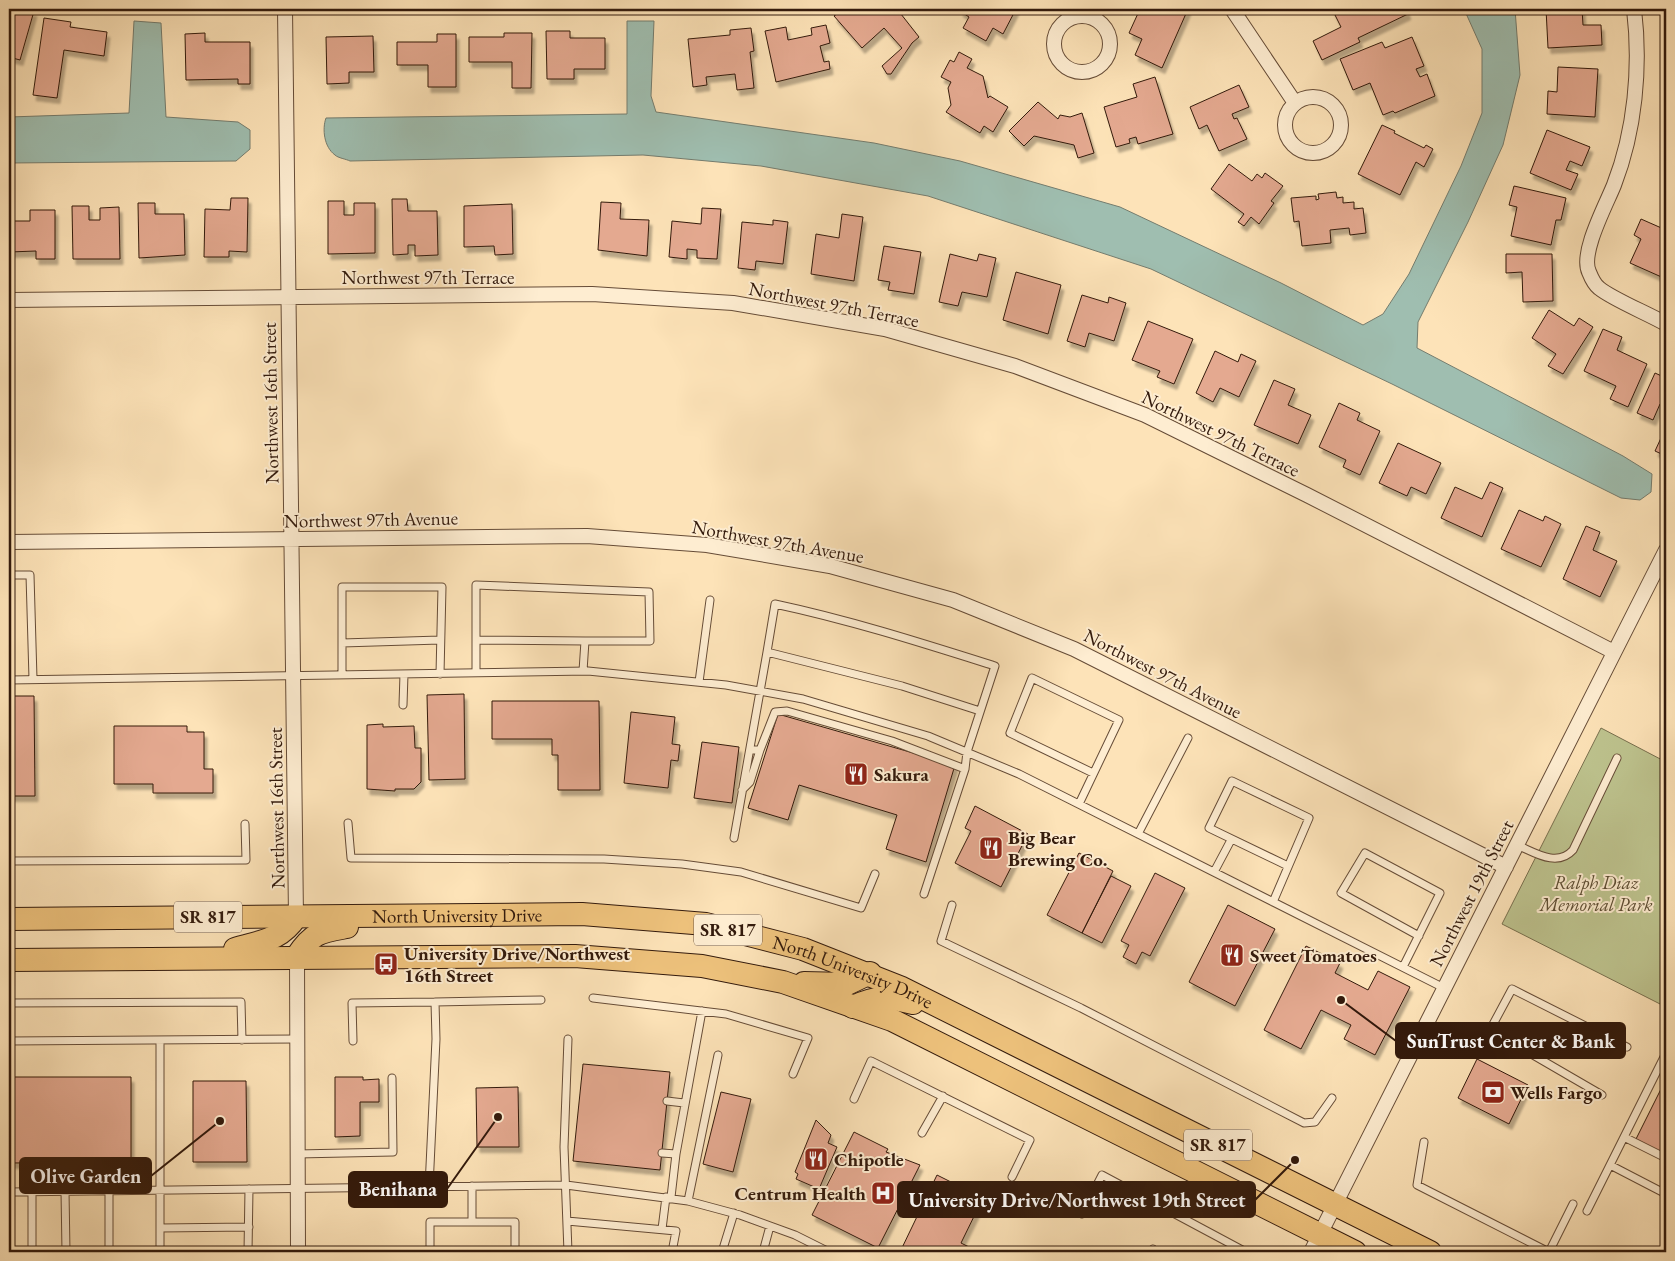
<svg xmlns="http://www.w3.org/2000/svg" width="1675" height="1261" font-family="'EB Garamond',serif">
<style>
.green{fill:#bec48f;stroke:#786f4e}
.water{fill:#9fbeb0;stroke:#747c6e}
.building{fill:#e4a990;stroke:#331a0c;filter:url(#shadow)}
.lines{fill:none;stroke-linecap:round;stroke-linejoin:round}
.service-casing{stroke:#664c37;stroke-width:9}
.minor-casing{stroke:#664c37;stroke-width:16}
.primary-casing{stroke:#331a0c;stroke-width:24}
.service{stroke:#feedd1;stroke-width:7}
.minor{stroke:#feedd1;stroke-width:14}
.primary{stroke:#eec27c;stroke-width:22}
.labels{text-anchor:middle;stroke-width:4;stroke-linejoin:round;paint-order:stroke}
.shield{fill:#feedd1;stroke:#705947;stroke-width:1}
.shield-label{font-size:18px;font-weight:bold;fill:#331a0c}
.street-label{font-size:19px;fill:#331a0c;stroke:#feedd1}
.poi-label{font-size:19px;font-weight:bold;fill:#331a0c;stroke:#feedd1;text-anchor:start}
.park-label{font-size:19px;font-style:italic;fill:#5d4d33;stroke:#feedd1}
.leader{fill:none;stroke:#331a0c;stroke-width:2}
.callout-dot{fill:#331a0c;stroke:#feedd1;stroke-width:2}
.callout{fill:#331a0c;stroke:#331a0c;stroke-width:2}
.callout-label{font-size:20px;text-anchor:middle;font-weight:bold;fill:#fff}
</style>
<defs>
<filter id="shadow"><feDropShadow dx="3" dy="5.5" stdDeviation="1" flood-color="#0004"/></filter>
</defs>
<rect width="100%" height="100%" fill="#fde3b8"/>
<filter id="stains"><feTurbulence type="fractalNoise" baseFrequency=".004" numOctaves="4"/><feColorMatrix values="0 0 0 0 .2 0 0 0 0 .09 0 0 0 0 .02 0 0 0 .5 -.17"/></filter>
<radialGradient id="worn" r=".72"><stop offset=".6" stop-color="#630" stop-opacity="0"/><stop offset="1" stop-color="#630" stop-opacity=".3"/></radialGradient>
<path class="green" d="M1601 728 1666 762V1007L1502 924Z"/>
<path class="water" d="M1464 9H1515L1520 75 1503 145 1468 222 1418 322 1417 348 1623 456 1652 474 1651 492 1640 500 1621 498 1392 384 1151 269 928 196 761 166 643 155 350 161C346 159 338 158 335 155 324 147 322 129 326 118L627 114V21H654L651 96 656 112 874 143 960 161 1120 207 1281 283 1363 325 1383 314 1409 274 1461 166 1482 113V49Z
M134 21 161 23 166 117 238 122 250 130V149L236 161 9 163V117L129 113Z"/>
<path class="building" d="M11 9 34 11 20 60 9 57V15Z
M849 9H897L919 37 912 43 891 74H887L882 66 902 48 884 28 862 48 834 16 841 11 843 14Z
M961 9H1016L1003 34 993 28 986 41 963 28 969 17 960 11Z
M1140 9H1188L1162 68 1135 55 1142 39 1129 33Z
M1332 9H1406L1408 14 1358 38 1360 42 1322 60 1313 41 1341 27Z
M1546 9H1582L1583 25H1601L1602 45 1548 48Z
M44 18 71 22 70 27 107 32 104 56 64 50 57 98 33 95Z
M826 25 830 43 820 46 824 62 829 61 830 69 776 82 765 31 786 27 788 40 812 35 811 28Z
M751 28 754 51 750 52 754 88 737 90 735 74 706 77 707 85 693 87 688 39 730 35V30Z
M546 31H570V38H605V69H574V79H547Z
M205 33V42H250V84H238V79L186 80 185 34Z
M504 33H532L531 88H512V62H469V37H504Z
M437 34H456V87H428V65H397V42H437Z
M373 36 374 72H349V83L327 84 326 37Z
M1412 37 1424 66 1416 69 1420 77 1427 74 1435 96 1395 113 1393 111 1383 115 1370 83 1353 90 1340 59 1382 42 1385 48Z
M959 52 972 59 967 68 983 76 988 98 990 96 1008 107 993 132 984 126 980 133 946 112 951 105 948 88 951 82 941 77 950 60 954 62Z
M1558 67 1598 69 1595 117 1547 114 1548 91 1557 92Z
M1155 77 1173 134 1138 144 1136 137 1129 139 1130 143 1116 147 1104 107 1137 97 1133 84Z
M1239 85 1249 107 1232 114 1234 119 1237 118 1247 139 1219 151 1207 125 1199 129 1190 107Z
M1038 102 1058 119 1060 115 1070 117 1082 113 1094 153 1078 158 1074 145 1034 136 1024 146 1009 131Z
M1382 125 1395 131 1394 133 1424 148 1426 145 1433 149 1424 167 1416 162 1400 195 1358 174Z
M1547 130 1590 147 1582 166 1570 161 1566 170 1578 174 1571 190 1530 173Z
M1229 164 1252 181 1257 174 1262 178 1265 173 1283 186 1271 201 1274 203 1259 224 1251 217 1244 226 1238 222 1244 214 1211 189Z
M1514 186 1566 198 1561 220H1556L1551 245 1511 236 1517 207 1509 205Z
M1336 192 1337 198 1343 197V203L1354 202V209L1363 208 1366 233 1350 235 1349 228 1330 230 1331 243 1302 246 1299 221 1294 222 1291 198 1316 196V200L1319 199 1318 194Z
M231 198H248L247 252 229 251V257H204L205 209 230 210Z
M392 199H407L408 211H437L438 255 415 256V245H408V254L393 255Z
M328 201H344V215H354V203H375V253L328 254Z
M601 202 621 203 620 219 649 220 647 256 598 250Z
M138 203H155V214H184L185 255 139 258Z
M512 204 513 254 495 255 494 246 464 247V206Z
M72 206H89V220H100V208L119 207 120 259H73Z
M702 208 721 209 717 259 697 258V250L687 249V259L669 257 672 221 701 224Z
M30 210H55V259H36V251L9 252V221H30Z
M842 214 863 217 854 281 811 274 816 234 839 238Z
M1641 219 1666 230V279L1630 263 1641 239 1634 235Z
M773 220 788 222 783 264 756 261 755 270 738 268 742 222 773 225Z
M884 246 921 252 914 294 888 290 890 282 878 280Z
M950 254 977 261 979 254 996 258 987 297 962 292 958 306 939 302Z
M1506 254H1552L1553 301 1523 302 1522 272 1506 273Z
M1016 272 1061 285 1048 334 1003 320Z
M1082 295 1108 303 1109 297 1126 303 1114 341 1089 333 1085 347 1067 341Z
M1549 310 1574 326 1579 318 1593 327 1563 374 1548 366 1556 354 1532 338Z
M1148 321 1193 339 1174 384 1157 377 1160 371 1132 360Z
M1603 329 1622 337 1617 350 1647 364 1628 407 1610 399 1616 386 1584 371Z
M1215 351 1238 362 1241 354 1256 361 1239 397 1220 388 1213 402 1196 393Z
M1655 373 1666 378V407L1660 404 1653 420 1637 413Z
M1274 380 1295 389 1288 405 1311 415 1298 444 1254 425Z
M1339 403 1360 413 1357 420 1380 431 1360 475 1343 467 1346 460 1319 447Z
M1661 438 1666 440V456L1655 451Z
M1398 443 1441 463 1426 494 1411 487 1407 496 1379 483Z
M1490 482 1503 488 1482 537 1441 518 1455 487 1482 499Z
M1519 510 1543 521 1545 516 1561 524 1541 567 1501 549Z
M1586 526 1600 532 1593 550 1617 561 1600 597 1563 579Z
M464 694 465 779 429 780 427 695Z
M9 696H34L35 796H9Z
M492 701H599L600 790H558V755H552V739H492Z
M631 712 675 717 672 744 680 745 678 761 671 760 668 788 624 783Z
M778 714 955 765 926 862 886 849 897 815 799 785 788 820 748 808Z
M383 724V727L414 726 415 748H421V782L414 789H395V791L367 789V725Z
M114 726H187V732H204V769H213V793H153V784H114Z
M702 742 739 747 732 803 694 798Z
M975 806 1028 834 1001 887 955 863 971 831 965 828Z
M1079 853 1113 871 1082 933 1047 915Z
M1155 873 1185 888 1150 956 1142 952 1136 964 1123 957 1129 945 1121 941Z
M1111 876 1131 886 1102 943 1082 933Z
M1228 905 1275 929 1235 1006 1189 982Z
M1306 946 1340 963 1335 973 1368 990 1378 971 1410 987 1375 1055 1344 1039 1351 1025 1321 1010 1301 1049 1264 1030Z
M1477 1059 1528 1085 1509 1124 1458 1098Z
M583 1064 670 1072 660 1170 573 1161Z
M9 1077H131V1162L9 1163Z
M335 1077H363V1080L379 1079V1102H360V1136L335 1137Z
M1666 1079V1155L1636 1139Z
M193 1081H246L247 1162H193Z
M518 1087 519 1147H477L476 1088Z
M721 1092 751 1099 733 1172 703 1164Z
M816 1120 831 1135 828 1143 837 1147 819 1189 796 1179 798 1174 795 1172Z
M854 1132 888 1149 886 1152 920 1165 878 1248 812 1215Z
M937 1175 983 1198 961 1243 979 1252H900Z"/>
<g class="lines">
<g class="service-casing">
<path id="service" d="M9 575H30L33 679
M476 640 585 641
M342 643 440 640
M476 673V585L649 592 650 641H585L583 671
M342 675V587H442L440 674
M9 680 588 671 726 685 803 699 928 736 1019 774 1444 988
M699 682 710 600
M403 705 404 674
M750 750H760L775 712 787 711 892 741 965 769 924 894
M965 769 967 752 995 666C922 643 850 620 775 604L767 652 902 686 980 711
M742 790 750 782 760 750
M1079 804 1119 720 1032 678 1010 733 1093 773
M348 823 351 858 604 859 682 864 741 872 861 908 875 874
M1138 834 1188 738
M734 838 767 652
M1517 845C1534 852 1557 868 1573 850L1617 758
M9 861 246 860 245 824
M1214 872 1231 840
M1273 902 1309 818 1232 781 1209 828 1288 866
M952 905 941 941 1081 1008 1304 1123 1315 1122 1332 1098
M1403 967 1440 893 1365 853 1341 893 1419 936
M593 998 726 1014 808 1038 793 1074
M9 1003 241 1002 242 1040
M9 1041 297 1039
M353 1041 352 1003 435 1002
M1602 1095 1490 1030 1512 989 1627 1047
M854 1099 871 1061 1030 1140 1012 1177
M667 1101 684 1103
M922 1133 943 1096
M1624 1137 1666 1158
M1424 1142 1417 1185 1549 1252
M662 1153 676 1154
M297 1154 393 1152 392 1078
M1610 1165 1666 1194
M472 1186V1221
M429 1187 436 1039 435 1002 541 1000
M109 1190V1252
M32 1191V1252
M65 1191 66 1252
M9 1192 566 1185 688 1201 740 1215 795 1235 829 1252
M671 1197 676 1154 702 1011
M688 1201 718 1055
M1587 1211 1666 1053
M1082 1214 1102 1175 1246 1252
M567 1221 676 1231 672 1252
M160 1228 249 1227
M662 1229 666 1197
M160 1252V1041
M248 1252 249 1189
M430 1252V1222H515V1252
M568 1252 564 1147 568 1039
M722 1252 734 1213
M763 1252 770 1226
M1151 1252 1153 1249
M1549 1252 1573 1204"/>
</g>
<g class="minor-casing">
<path id="minor" d="M285 9 296 917
M1232 9 1295 103
M1634 9C1641 67 1635 131 1614 185 1606 205 1580 253 1589 272 1591 277 1595 285 1599 288 1612 299 1649 314 1666 324
M1054 44a28 28 0 1 1 56 0a28 28 0 1 1-56 0Z
M1285 125a28 28 0 1 1 56 0a28 28 0 1 1-56 0Z
M9 300 592 294 733 303 885 329 1015 366 1145 415 1307 495 1614 652
M9 542 587 536 707 545 830 566 953 600 1074 649 1506 867
M297 956 298 1252
M1311 1252 1666 550"/>
</g>
<g class="primary-casing">
<g id="primary">
<path id="s1" d="M9 919 582 914 706 924 803 949 902 988 1430 1252"/>
<path d="M235 949C261 941 280 941 296 917"/>
<path d="M297 956C313 932 320 932 347 927"/>
<path d="M9 960 575 956 702 966 783 982 892 1020 1355 1252"/>
<path d="M804 983 847 984 870 973"/>
<path d="M853 1007C878 995 888 997 913 1003"/>
</g>
</g>
<use href="#service" class="service"/>
<use href="#minor" class="minor"/>
<use href="#primary" class="primary"/>
</g>
<defs>
<g id="restaurant-square" transform="scale(1.25)"><rect x="-9" y="-9" width="18" height="18" rx="4" fill="#8f2418" stroke="#feedd1"/><path d="M-5-6h1v4h1v-4h1v4h1v-4h1v5L-1.5 .5V6h-2V.5L-5-1ZM5-6V6H3V1.5H1.5Q1.5-4 5-6Z" fill="#fff"/></g>
<g id="bus-square" transform="scale(1.25)"><rect x="-9" y="-9" width="18" height="18" rx="4" fill="#8f2418" stroke="#feedd1"/><path d="M-5-6H5V4H4V6H2V4H-2V6H-4V4H-5ZM-3.5-4V0h7V-4ZM-3.5 1.2v1.5H-2V1.2ZM2 1.2v1.5H3.5V1.2Z" fill="#fff"/></g>
<g id="bank-square" transform="scale(1.25)"><rect x="-9" y="-9" width="18" height="18" rx="4" fill="#8f2418" stroke="#feedd1"/><path d="M-6-4H6V4H-6ZM0-2.3a2.3 2.3 0 1 0 0 4.6a2.3 2.3 0 1 0 0-4.6Z" fill="#fff"/></g>
<g id="hospital-square" transform="scale(1.25)"><rect x="-9" y="-9" width="18" height="18" rx="4" fill="#8f2418" stroke="#feedd1"/><path d="M-5-5h3v3.5h4V-5h3V5h-3V1.5h-4V5h-3Z" fill="#fff"/></g>
</defs>
<g fill-rule="evenodd">
<use href="#restaurant-square" x="856" y="774"/>
<use href="#restaurant-square" x="991" y="848"/>
<use href="#restaurant-square" x="1232" y="955"/>
<use href="#bus-square" x="386" y="964"/>
<use href="#bank-square" x="1493" y="1092"/>
<use href="#restaurant-square" x="816" y="1159"/>
<use href="#hospital-square" x="883" y="1193"/>
</g>
<g class="labels">
<g class="shield">
<rect x="174" y="901.5" width="68" height="31" rx="4"/>
<rect x="694" y="914.5" width="68" height="31" rx="4"/>
<rect x="1184" y="1129.5" width="68" height="31" rx="4"/>
</g>
<g class="shield-label">
<text x="208" y="923">SR 817</text>
<text x="728" y="936">SR 817</text>
<text x="1218" y="1151">SR 817</text>
</g>
<g class="street-label">
<text x="428" y="284">Northwest 97th Terrace</text>
<text transform="translate(834 304) rotate(11)" y="7">Northwest 97th Terrace</text>
<text transform="translate(270 403) rotate(-91)" y="7">Northwest 16th Street</text>
<text transform="translate(1221 433) rotate(26)" y="7">Northwest 97th Terrace</text>
<text transform="translate(371 519) rotate(-1)" y="7">Northwest 97th Avenue</text>
<text transform="translate(778 541) rotate(10)" y="7">Northwest 97th Avenue</text>
<text transform="translate(1163 673) rotate(27)" y="7">Northwest 97th Avenue</text>
<text transform="translate(276 808) rotate(-91)" y="7">Northwest 16th Street</text>
<text transform="translate(1471 893) rotate(-63)" y="7">Northwest 19th Street</text>
<text dy="7" stroke="none"><textPath href="#s1" startOffset="448">North University Drive</textPath></text>
<text dy="7" stroke="none"><textPath href="#s1" startOffset="852">North University Drive</textPath></text>
</g>
<g class="poi-label">
<text x="874" y="781">Sakura</text>
<text x="1008" y="844">Big Bear<tspan x="1008" dy="22">Brewing Co.</tspan></text>
<text x="404" y="960">University Drive/Northwest<tspan x="404" dy="22">16th Street</tspan></text>
<text x="1250" y="962">Sweet Tomatoes</text>
<text x="1510" y="1099">Wells Fargo</text>
<text x="834" y="1166">Chipotle</text>
<text x="866" y="1200" text-anchor="end">Centrum Health</text>
</g>
<g class="park-label">
<text x="1596" y="889">Ralph Diaz<tspan x="1596" dy="22">Memorial Park</tspan></text>
</g>
</g>
<path class="leader" d="M1341 1000L1396 1041M220 1121L151 1176M498 1117L447 1189M1295 1160L1255 1200"/>
<g class="callout-dot">
<circle cx="1341" cy="1000" r="5"/>
<circle cx="220" cy="1121" r="5"/>
<circle cx="498" cy="1117" r="5"/>
<circle cx="1295" cy="1160" r="5"/>
</g>
<g class="callout">
<rect x="1396" y="1023" width="229" height="35" rx="5"/>
<rect x="20" y="1158" width="131" height="35" rx="5"/>
<rect x="349" y="1172" width="98" height="35" rx="5"/>
<rect x="898" y="1182" width="357" height="35" rx="5"/>
</g>
<g class="callout-label">
<text x="1511" y="1048">SunTrust Center &amp; Bank</text>
<text x="86" y="1183">Olive Garden</text>
<text x="398" y="1196">Benihana</text>
<text x="1077" y="1207">University Drive/Northwest 19th Street</text>
</g>
<rect width="1675" height="1261" fill="none" stroke="#fde3b8" stroke-width="30"/>
<rect x="10" y="10" width="1655" height="1241" fill="none" stroke="#331a0c" stroke-width="2.5"/>
<rect x="15" y="15" width="1645" height="1231" fill="none" stroke="#331a0c"/>
<rect width="100%" height="100%" filter="url(#stains)"/>
<rect width="100%" height="100%" fill="url(#worn)"/>
</svg>
